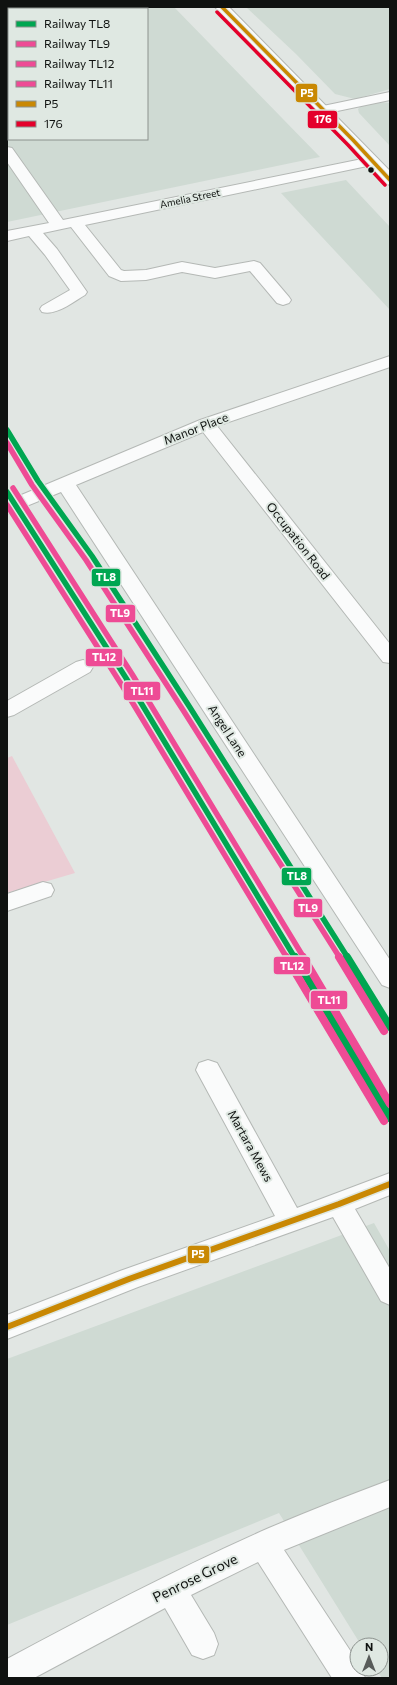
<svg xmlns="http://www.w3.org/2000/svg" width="397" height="1685" font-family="Commissioner,sans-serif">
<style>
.built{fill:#cfdad3;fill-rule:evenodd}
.green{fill:#ebcdd4}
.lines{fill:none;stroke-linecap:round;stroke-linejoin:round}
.minor-casing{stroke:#b4b8b5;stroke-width:2}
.major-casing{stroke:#b4b8b5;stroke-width:2}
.minor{fill:#fafbfb;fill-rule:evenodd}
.major{fill:#fafbfb;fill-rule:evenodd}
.bus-1-far1-casing{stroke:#dfe8e2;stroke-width:5.5}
.bus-1-casing{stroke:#dfe8e2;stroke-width:9}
.bus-2-casing{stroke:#dfe8e2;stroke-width:5.5}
.bus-1-far1{stroke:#c98803;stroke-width:3.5}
.bus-1{stroke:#c98803;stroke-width:6}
.bus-2{stroke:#e4002b;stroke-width:3.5}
.rail-1-far1-casing{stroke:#dfe8e2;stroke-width:8}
.rail-1-casing{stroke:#dfe8e2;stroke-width:10}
.rail-2-far1-casing{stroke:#dfe8e2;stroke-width:8}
.rail-2-casing{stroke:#dfe8e2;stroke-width:10}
.rail-3-far1-casing{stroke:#dfe8e2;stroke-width:8}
.rail-3-casing{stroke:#dfe8e2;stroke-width:10}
.rail-4-far1-casing{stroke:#dfe8e2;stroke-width:8}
.rail-4-casing{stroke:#dfe8e2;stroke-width:10}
.rail-1-far1{stroke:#00a651;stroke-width:5.5}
.rail-1{stroke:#00a651;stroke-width:8}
.rail-2-far1{stroke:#ee4b95;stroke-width:5.5}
.rail-2{stroke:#ee4b95;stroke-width:8}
.rail-3-far1{stroke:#ee4b95;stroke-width:5.5}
.rail-3{stroke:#ee4b95;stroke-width:8}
.rail-4-far1{stroke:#ee4b95;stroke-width:5.5}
.rail-4{stroke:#ee4b95;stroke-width:8}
.bus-dot{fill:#0f1210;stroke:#dfe8e2;stroke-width:1.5}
.labels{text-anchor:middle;stroke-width:4;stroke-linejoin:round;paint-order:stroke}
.far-street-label{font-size:10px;fill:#0f1210;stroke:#dfe8e2}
.street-label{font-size:12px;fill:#0f1210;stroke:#dfe8e2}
.near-street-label{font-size:14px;fill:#0f1210;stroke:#dfe8e2}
.line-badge{stroke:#dfe8e2;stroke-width:1.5}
.badge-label{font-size:11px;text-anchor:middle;font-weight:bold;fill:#fff}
</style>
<rect width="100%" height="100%" fill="#e1e6e3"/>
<path class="built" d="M7 7H174L320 157 7 222ZM9 9H147V139H9Z
M246 7H390V89L355 99 335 94 296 54Z
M380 102 390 103V146L359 113 358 109 361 106Z
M346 180 390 227V310L281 193Z
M374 1223 390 1251V1678H382L376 1669H381V1645H361L279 1513 7 1625V1359Z"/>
<path class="green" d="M12 756 75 873 7 893V758Z"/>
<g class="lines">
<g class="minor-casing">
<path id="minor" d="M390 92V100L323 114 318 113 316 110 318 107 323 106Z
M7 147 12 148 63 220 372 157 377 158 379 161 377 164 372 165 85 225 121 270 124 271 146 270 182 262 215 268 254 261 260 263 289 297 291 300 289 303 283 305 277 303 250 271 215 278 182 272 146 280 121 281 109 276 71 227 43 233 57 249 87 292 85 295C73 302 56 316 42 312L40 309 42 306 70 290 45 255 29 236 7 241V231L49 223 7 162Z
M390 356V367L217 426 390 644V663L383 662 203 432 76 485 390 960V988L382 985 61 492 7 514V501L200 420Z
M83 660 90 662 93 667 90 672 14 715 7 717V701L76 662Z
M43 882 51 884 54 890 51 896 7 911V894Z
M208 1060 217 1063 297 1208 390 1173V1195L355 1209 390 1269V1305L381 1301 333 1217 138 1287 7 1339V1315L120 1271 275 1216 196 1070 199 1063Z
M390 1480V1507L284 1550 357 1661V1669H362L365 1678H332L258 1562 191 1595 214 1633 218 1644 214 1655 203 1659 192 1655 165 1608 34 1678H7V1659C93 1613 180 1567 269 1528 309 1511 350 1495 390 1480Z"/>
</g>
<g class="major-casing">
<path id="major" d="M215 7H229L390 171V185L385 183 348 143Z"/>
</g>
<use href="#minor" class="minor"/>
<use href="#major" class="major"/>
<g class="bus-1-far1-casing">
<path id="bus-1-far1" d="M222 7 353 140 390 180"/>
</g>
<g class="bus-1-casing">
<path id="bus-1" d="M7 1327 129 1279 339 1204 390 1184"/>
</g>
<g class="bus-2-casing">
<path id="bus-2" d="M217 12 348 145 385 185"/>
</g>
<use href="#bus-1-far1" class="bus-1-far1"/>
<use href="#bus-1" class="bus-1"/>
<use href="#bus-2" class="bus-2"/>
<g class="rail-1-far1-casing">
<path id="rail-1-far1" d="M7 430 38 481 92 556 189 706 348 958
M7 492 126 678 295 958"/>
</g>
<g class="rail-1-casing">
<path id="rail-1" d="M295 957 390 1118
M347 957 390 1027"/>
</g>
<g class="rail-2-far1-casing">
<path id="rail-2-far1" d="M7 443 32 485 86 560 183 710 340 958"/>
</g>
<g class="rail-2-casing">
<path id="rail-2" d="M339 957 384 1031"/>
</g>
<g class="rail-3-far1-casing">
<path id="rail-3-far1" d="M7 505 123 687 287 958"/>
</g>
<g class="rail-3-casing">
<path id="rail-3" d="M286 957 384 1121"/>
</g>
<g class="rail-4-far1-casing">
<path id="rail-4-far1" d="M13 488 132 674 304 958"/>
</g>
<g class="rail-4-casing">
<path id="rail-4" d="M303 957 390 1104"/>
</g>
<use href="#rail-1-far1" class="rail-1-far1"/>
<use href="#rail-1" class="rail-1"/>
<use href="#rail-2-far1" class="rail-2-far1"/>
<use href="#rail-2" class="rail-2"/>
<use href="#rail-3-far1" class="rail-3-far1"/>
<use href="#rail-3" class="rail-3"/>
<use href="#rail-4-far1" class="rail-4-far1"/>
<use href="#rail-4" class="rail-4"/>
</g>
<circle class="bus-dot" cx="371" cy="170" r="3.5"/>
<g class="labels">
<g class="far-street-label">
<text transform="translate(190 198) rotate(-12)" y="4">Amelia Street</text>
</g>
<g class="street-label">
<text transform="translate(196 429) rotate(-21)" y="4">Manor Place</text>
<text transform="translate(298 541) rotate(52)" y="4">Occupation Road</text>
<text transform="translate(227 731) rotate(57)" y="4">Angel Lane</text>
<text transform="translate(250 1146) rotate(61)" y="4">Martara Mews</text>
</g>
<g class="near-street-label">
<text transform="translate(195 1578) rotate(-26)" y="5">Penrose Grove</text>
</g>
</g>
<g class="line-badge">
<rect x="295" y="83" width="23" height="20" rx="4" fill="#c98803"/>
<rect x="307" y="110" width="31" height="19" rx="4" fill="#e4002b"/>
<rect x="91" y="568" width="30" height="19" rx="4" fill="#00a651"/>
<rect x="105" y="604" width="31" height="19" rx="4" fill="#ee4b95"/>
<rect x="85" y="648" width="38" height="19" rx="4" fill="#ee4b95"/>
<rect x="123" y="681" width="38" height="20" rx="4" fill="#ee4b95"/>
<rect x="281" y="867" width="31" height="19" rx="4" fill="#00a651"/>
<rect x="293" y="898" width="30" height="20" rx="4" fill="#ee4b95"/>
<rect x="273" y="956" width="38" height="19" rx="4" fill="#ee4b95"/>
<rect x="310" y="990" width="38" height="20" rx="4" fill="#ee4b95"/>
<rect x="187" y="1245" width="23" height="19" rx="4" fill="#c98803"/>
</g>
<g class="badge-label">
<text x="307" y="97">P5</text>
<text x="323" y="123">176</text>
<text x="106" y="581">TL8</text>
<text x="120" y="617">TL9</text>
<text x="104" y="661">TL12</text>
<text x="142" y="695">TL11</text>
<text x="297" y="880">TL8</text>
<text x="308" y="912">TL9</text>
<text x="292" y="970">TL12</text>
<text x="329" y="1004">TL11</text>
<text x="198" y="1258">P5</text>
</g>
<rect width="397" height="1685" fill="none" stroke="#0f1210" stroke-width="16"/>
<rect x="8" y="8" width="140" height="132" fill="#dfe8e2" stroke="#8c928e"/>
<rect x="16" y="21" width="20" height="6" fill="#00a651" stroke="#8c928e"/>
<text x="44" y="28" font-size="12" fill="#0f1210">Railway TL8</text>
<rect x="16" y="41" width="20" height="6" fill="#ee4b95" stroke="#8c928e"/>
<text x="44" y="48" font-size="12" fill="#0f1210">Railway TL9</text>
<rect x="16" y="61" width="20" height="6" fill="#ee4b95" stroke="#8c928e"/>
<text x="44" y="68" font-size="12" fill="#0f1210">Railway TL12</text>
<rect x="16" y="81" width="20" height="6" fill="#ee4b95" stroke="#8c928e"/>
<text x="44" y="88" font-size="12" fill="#0f1210">Railway TL11</text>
<rect x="16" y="101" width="20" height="6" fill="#c98803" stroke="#8c928e"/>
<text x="44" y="108" font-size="12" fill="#0f1210">P5</text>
<rect x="16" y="121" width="20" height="6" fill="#e4002b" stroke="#8c928e"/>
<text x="44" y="128" font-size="12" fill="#0f1210">176</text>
<g transform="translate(369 1657)"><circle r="19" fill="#dfe8e2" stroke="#8c928e"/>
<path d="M0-3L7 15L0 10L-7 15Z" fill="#585c5a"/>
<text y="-6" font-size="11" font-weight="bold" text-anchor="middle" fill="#0f1210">N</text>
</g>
</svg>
